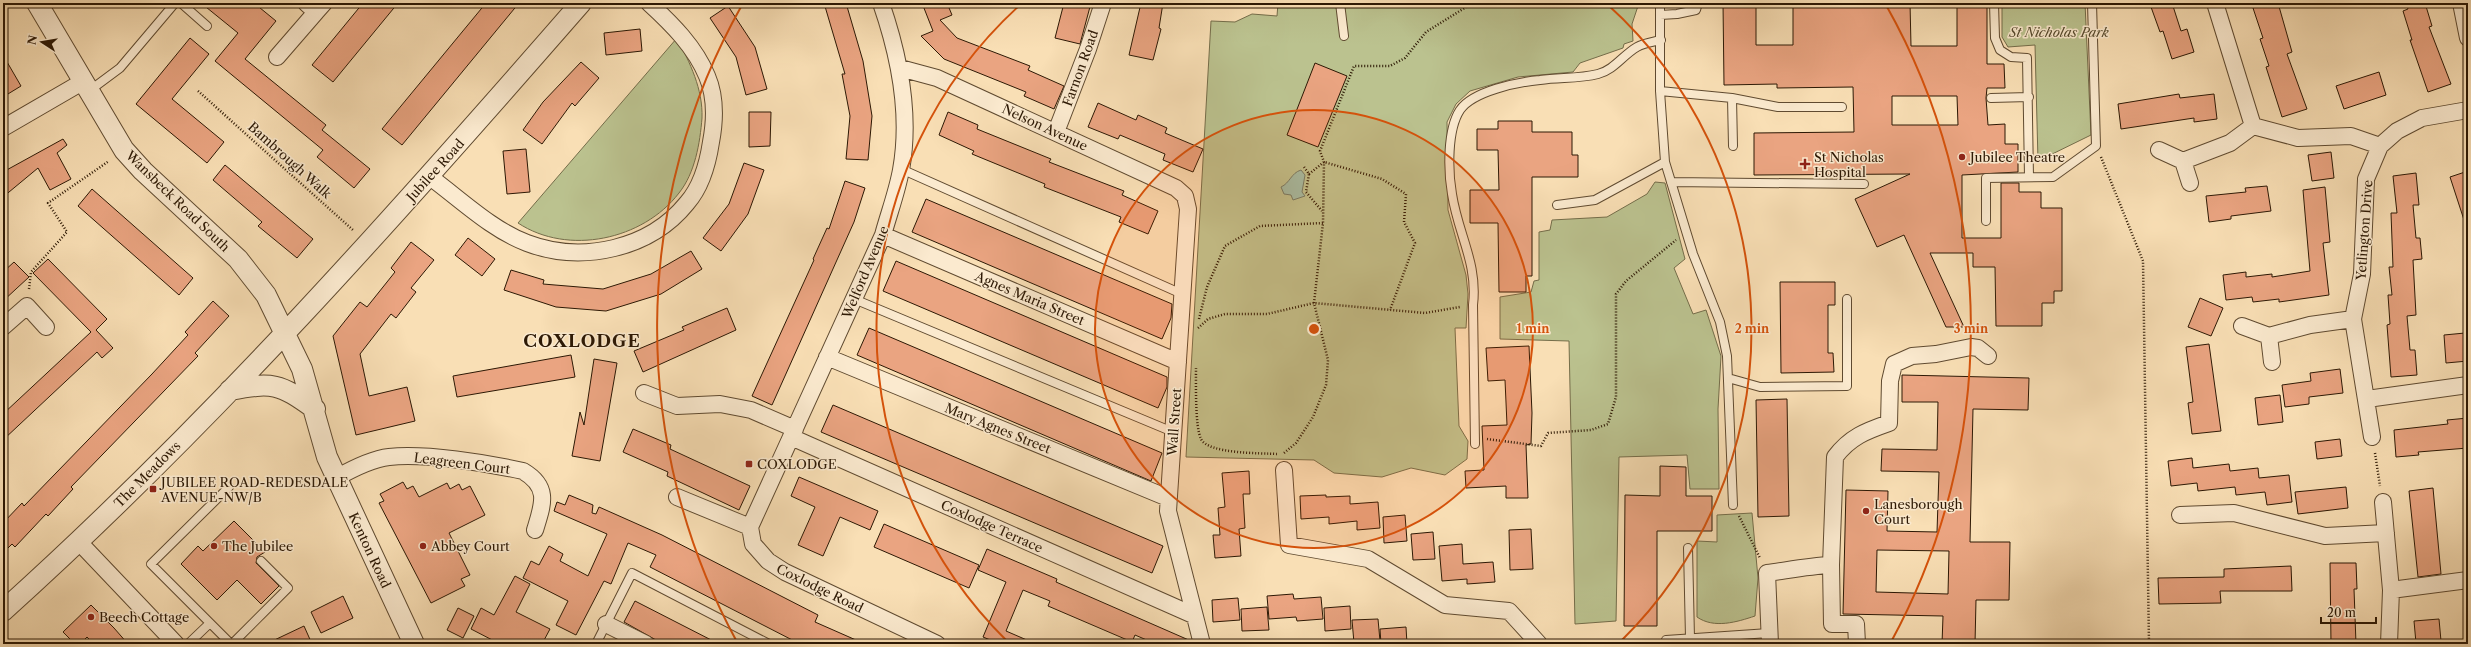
<svg xmlns="http://www.w3.org/2000/svg" width="2471" height="647" font-family="'Libre Caslon Text',serif">
<style>
.green{fill:#bbc28f;stroke:#746d4a}
.water{fill:#9fbda7;stroke:#717b66}
.building{fill:#eaa481;stroke:#2c1804;fill-rule:evenodd}
.lines{fill:none;stroke-linecap:round;stroke-linejoin:round}
.service-casing{stroke:#5f4a30;stroke-width:10}
.minor-casing{stroke:#5f4a30;stroke-width:18}
.tertiary-casing{stroke:#5f4a30;stroke-width:22}
.path{stroke:#2c1804;stroke-width:2.5;stroke-dasharray:1 2;stroke-linecap:butt}
.service{stroke:#fbeacf;stroke-width:8}
.minor{stroke:#fbeacf;stroke-width:16}
.tertiary{stroke:#fbeacf;stroke-width:20}
.ring{fill:none;stroke:#d5520b;stroke-width:2}
.poi-dot{fill:#8f2418;stroke:#fbeacf;stroke-width:1.5}
.labels{text-anchor:middle;stroke-width:3;stroke-linejoin:round;paint-order:stroke}
.park-label{font-size:13px;font-style:italic;fill:#574b2e;stroke:#fbeacf}
.street-label{font-size:13px;fill:#2c1804;stroke:#fbeacf}
.poi-label{font-size:13px;fill:#2c1804;stroke:#fbeacf;text-anchor:start}
.district-label{font-size:17px;font-weight:bold;letter-spacing:1px;fill:#2c1804;stroke:#fbeacf}
.centre{fill:#d5520b;stroke:#fbeacf;stroke-width:2}
.ring-label{font-size:12px;text-anchor:middle;font-weight:bold;fill:#d5520b;stroke:#fbeacf;stroke-width:3;stroke-linejoin:round;paint-order:stroke}
</style>
<rect width="100%" height="100%" fill="#f9dfb5"/>
<filter id="stains"><feTurbulence type="fractalNoise" baseFrequency=".005" numOctaves="4"/><feColorMatrix values="0 0 0 0 .2 0 0 0 0 .09 0 0 0 0 .02 0 0 0 .5 -.17"/></filter>
<radialGradient id="worn" r=".72"><stop offset=".6" stop-color="#630" stop-opacity="0"/><stop offset="1" stop-color="#630" stop-opacity=".3"/></radialGradient>
<path class="green" d="M1278 3H1639L1632 24 1633 41 1624 44 1623 48 1580 63 1573 72 1518 77 1470 91 1456 104 1447 122 1448 210 1466 275 1468 294 1466 328H1455L1459 426 1468 441 1467 459 1445 475 1411 468 1382 477 1334 473 1314 460 1186 457 1211 21 1235 22 1252 14 1277 16Z
M2002 3H2085L2091 135 2038 161 2035 45 2008 47 2002 37Z
M677 38C690 63 703 89 702 118 700 143 695 173 679 193 643 240 568 256 518 223Z
M1655 182 1665 183 1685 259 1674 268 1693 314 1706 310 1721 356 1718 409 1719 489H1690L1687 455 1619 457 1616 621 1575 624 1569 341 1500 339V297L1531 292 1534 281 1539 280V232L1550 230 1552 220 1607 217 1647 194Z
M1752 513 1758 578 1755 616C1737 622 1714 629 1697 617V541L1717 542V515Z"/>
<path class="water" d="M1301 170 1305 175 1302 192 1305 196 1293 200 1291 195 1284 194 1281 187C1290 183 1291 173 1301 170Z"/>
<path class="building" d="M201 3H254L276 21 245 59 326 125 322 130 370 169 354 188 317 157 323 150 215 61 238 33Z
M363 3H398L333 82 312 65Z
M486 3H519L402 145 382 129Z
M824 3H846L863 61 872 116 868 160 846 159 850 116 842 74H845Z
M922 3H947L952 15 940 20 957 38 1030 66 1028 70 1064 86 1054 109 1024 96 1026 92 944 59 921 36 933 31Z
M1064 3H1091L1080 44 1055 38Z
M1141 3H1163L1159 28 1161 29 1153 60 1129 55Z
M1723 3H1756V45H1793V3H1910L1911 46H1957V3H1987V64H2004L2005 88H1987L1986 98 1988 125 2005 124V144H2018V172L1962 175V238H2001V183H2019V192H2041V208H2062V291H2054V303H2042V326H1996L1995 267H1973V253H1930L1964 327H1946L1904 235 1877 247 1855 199 1910 174 1754 175V133L1854 132 1853 87 1777 88V84L1724 85ZM1892 96H1957L1958 125H1892Z
M2165 3H2172L2181 31 2187 29 2194 52 2172 59 2163 31 2160 32 2151 7Z
M2254 3H2278L2292 52 2287 54 2307 109 2282 117 2266 67 2269 66 2260 39 2263 38 2253 8 2256 7Z
M2406 3H2425L2432 26 2429 27 2451 84 2428 92 2410 40H2412L2403 11 2408 9Z
M728 6 755 47 767 89 746 95 736 57 710 18Z
M640 29 642 51 606 55 604 33Z
M190 38 209 54 172 99 224 142 207 163 136 104Z
M3 55 21 86 3 97Z
M581 62 599 78 575 106 572 103 542 144 523 130 543 102Z
M1315 63 1347 76 1318 147 1287 135Z
M2379 72 2386 95 2344 109 2336 86Z
M2179 94 2180 98 2214 94 2217 119 2194 122V118L2121 129 2118 104Z
M1098 103 1136 120 1138 115 1167 128 1165 133 1203 149 1193 172 1163 160 1165 154 1120 135 1118 139 1088 127Z
M749 112H771L770 146 749 147Z
M948 112 978 125 977 129 1051 159 1049 162 1124 191 1122 195 1158 211 1148 234 1119 222 1121 217 1044 187 1045 184 972 154 974 151 939 135Z
M1498 121H1532V132H1572V155H1578V177H1532V276H1526V292H1499L1498 223H1470V190H1499L1498 150H1477V129H1498Z
M63 139 67 145 57 153 71 179 50 190 38 168 3 197V172Z
M526 149 530 192 507 194 503 151Z
M2331 152 2334 178 2312 181 2308 155Z
M744 163 764 170 748 214 721 251 703 238 729 204Z
M225 165 313 239 297 258 258 226 262 222 213 180Z
M2468 171V222L2465 223 2450 177Z
M2416 173 2419 205H2413L2416 238H2420L2422 259 2413 260 2416 315 2407 316 2410 350H2415L2417 375 2391 377 2387 325 2390 324 2388 295H2392L2389 267H2393L2391 213H2397L2393 176Z
M845 181 865 188 854 222 772 405 752 396 814 260 813 259 827 228 829 229Z
M2267 186 2271 211 2231 216V219L2209 222 2206 196 2246 192 2245 188Z
M2325 187 2330 242 2323 243 2329 295 2279 302V299L2253 302 2252 297 2226 300 2223 275 2246 272V277L2272 274V277L2310 271 2303 190Z
M92 189 193 278 179 295 78 206Z
M926 199 1172 304 1171 318 1162 339 912 232Z
M468 238 495 259 482 276 455 255Z
M411 242 434 260 411 288 416 292 396 318 391 314 360 354 369 396 407 387 415 421 356 435 333 336 360 302 367 307 395 272 391 268Z
M691 251 702 269 661 294 606 311 556 307 504 290 511 270 544 280 543 284 603 289 651 274Z
M48 259 107 319 96 330 113 348 102 358 97 352 3 440V414L91 332 33 273Z
M896 261 1167 377V387L1158 408 883 291Z
M14 262 29 277 3 301V272Z
M1780 282H1835V305H1828V353H1833L1834 372 1781 373Z
M2200 298 2223 308 2211 336 2188 327Z
M213 301 229 316 195 353 198 356 71 487 73 489 48 516 46 514 15 547 12 544 3 553V523L22 503 24 506 152 374 188 335 185 332Z
M727 308 736 330 643 372 634 351 684 330 682 327Z
M869 328 1162 453 1151 481 857 355Z
M2465 333 2468 361 2446 363 2444 335Z
M2209 344 2221 431 2192 434 2188 403 2193 402 2186 347Z
M1529 346 1532 413 1531 444 1526 445 1528 498H1506V486L1466 488 1465 471 1484 470 1482 426 1507 425 1505 380 1488 381 1486 348Z
M571 355 575 377 457 397 453 376Z
M594 359 617 363 600 461 572 456 580 412 584 425Z
M2340 369 2343 393 2309 397V404L2285 407 2282 385 2311 381 2310 373Z
M1902 375 2029 378 2028 410 1973 409 1970 542H2010L2009 600H1976L1975 644H1942L1943 616 1843 614 1846 490 1888 491 1887 531 1937 532 1939 472 1881 471 1882 449 1937 450 1938 402H1902ZM1877 550 1949 551 1948 594 1876 592Z
M2280 395 2283 422 2258 425 2255 398Z
M1787 399 1789 516 1758 517 1756 400Z
M833 405 1163 546 1152 573 821 432Z
M2468 418V448L2418 452 2419 455 2396 457 2394 430 2448 424 2447 420Z
M633 429 671 445 670 449 750 486 739 510 667 476 668 472 623 452Z
M2340 439 2342 456 2317 459 2315 442Z
M2192 458 2193 468 2229 464 2230 471 2258 468 2259 478 2289 475 2292 502 2267 505 2265 492 2236 495 2235 487 2198 491 2197 483 2171 486 2168 461Z
M1660 466 1686 467V496H1712V531H1657V626H1624L1625 495 1660 496Z
M1249 471 1250 494H1243L1245 528 1239 529 1241 556 1215 558 1213 535H1220L1218 508 1225 507 1222 473Z
M799 477 878 511 870 530 840 517 823 556 798 545 815 507 791 496Z
M403 482 407 489 413 486 419 497 447 483 450 489 459 484 462 490 470 486 485 515 449 533 470 575 461 579 465 586 431 603 379 503 384 501 380 494Z
M2346 487 2348 508 2298 514 2295 492Z
M2433 488 2441 574 2418 577 2409 491Z
M569 495 593 505 592 513 596 514 599 507 662 535 818 615 815 622 865 644H800L650 567 656 555 628 543 611 584 604 581 576 635 556 625 568 601 523 578 531 561 539 565 549 546 563 554 560 561 588 576 607 534 554 511 557 502 565 505Z
M1326 495V497L1350 496V504L1378 502 1380 528 1357 530V521L1329 524V517L1301 519 1300 496Z
M1405 515 1407 541 1384 543 1383 517Z
M234 521 265 552 257 557 256 563 279 586 261 604 237 580 217 600 181 564 198 546 203 551Z
M884 524 979 565 969 588 874 547Z
M1531 529 1533 569 1510 570 1509 530Z
M1433 532 1435 559 1413 560 1411 534Z
M1462 544 1463 564 1493 562 1495 582 1467 584V579L1442 581 1439 546Z
M987 549 1057 579 1056 582 1191 641 1192 644H1156L1135 635 1132 642 1048 606 1050 601 1023 590 1006 631 1036 644H1000L983 637 1006 582 978 570Z
M2330 563H2356L2357 589H2354L2356 644H2331Z
M2291 566 2292 591H2220L2221 603 2159 604 2158 578 2224 577V569Z
M515 576 530 584 516 612 550 629 542 644H500L471 629 481 608 494 615Z
M1293 594 1294 599 1321 597 1323 619 1297 621 1296 617 1269 619 1267 596Z
M343 596 353 618 321 633 311 612Z
M1238 598 1240 620 1213 622 1212 600Z
M635 601 719 644H663L624 622Z
M91 605 114 628 128 644H94L87 637 80 644H75L63 632Z
M1350 606 1351 629 1325 631 1324 608Z
M1267 607 1269 630 1242 631 1241 609Z
M458 608 474 616 463 638 447 630Z
M1378 619 1380 641 1354 643 1352 620Z
M2439 619 2441 641 2416 643 2414 621Z
M304 626 312 644H266Z
M1406 627 1407 644H1381L1380 629Z"/>
<g class="lines">
<g class="service-casing">
<path id="service" d="M181 3 207 26
M1340 3 1344 36
M1660 3V91L1665 162 1693 254 1720 322 1727 356 1733 505
M1994 3 1995 38 2000 50 2011 57 2027 58 2029 177
M1660 15 1677 14 1696 10 1698 3
M89 91 120 68 175 3
M1660 91 1732 98 1778 107H1842
M1732 98 1733 146
M1991 98 2029 97
M901 169 1182 294
M1671 182 1864 184
M1557 205 1595 200 1665 162
M1986 221V178L2053 177 2096 146 2092 3
M854 299 1173 432
M1728 378 1760 387 1847 386V299
M1475 444 1473 305C1478 263 1458 234 1452 194 1448 171 1447 130 1460 110 1473 91 1518 82 1540 80 1560 77 1578 79 1598 74 1614 70 1623 55 1637 47 1644 43 1653 42 1661 40
M229 487 151 564 231 644
M1688 548 1690 638
M1666 640 1769 633
M188 644 210 623
M232 644 288 588 261 561
M596 644 632 573 769 644"/>
</g>
<g class="minor-casing">
<path id="minor" d="M306 3 316 12 324 3
M2215 3 2253 126 2298 138 2351 136 2380 146
M2461 3 2468 38
M277 57 316 12
M900 68 937 78 1176 188 1185 196 1188 209 1168 511 1202 644
M3 128 84 81
M1056 132 1088 49 1103 3
M2159 150 2183 161 2190 183
M2183 161 2230 143 2253 126
M430 177C460 199 492 230 527 243 582 264 650 249 687 203 701 187 708 162 711 142 715 121 716 97 707 76 695 47 672 24 649 3
M883 235 1178 362
M2242 326 2269 336 2272 362
M3 327 27 306 46 327
M2269 336 2310 325 2353 319
M827 357 1168 498
M644 393 677 406 720 404 751 410 795 429
M2367 399 2468 385
M791 437 1193 615
M2372 437 2353 319 2362 274 2366 179 2380 146 2397 131 2422 118 2468 110
M1284 470 1289 545 1368 559 1445 605 1509 611 1539 644
M336 478C352 469 371 459 389 457 425 453 487 463 523 471 550 487 543 504 535 530
M677 497 750 527 753 544 768 561 785 572 937 644
M2383 502 2391 590 2389 644
M2180 515 2234 513 2325 536 2386 533
M750 527 883 235C889 213 897 192 901 170 911 115 899 55 881 3
M79 542 176 644
M1831 565 1835 457C1850 437 1866 431 1889 423L1890 381 1894 364 1912 356 1936 354 1971 347 1978 348 1988 356
M2391 590 2468 580
M606 624 646 644
M1770 644 1767 573C1789 570 1809 566 1831 565L1832 624H1856L1857 644"/>
</g>
<g class="tertiary-casing">
<path id="tertiary" d="M37 3 124 150 143 171 238 259 266 295 302 369 327 457 414 644
M230 390C273 382 279 383 315 409
M3 611C211 424 397 214 581 3"/>
</g>
<path class="path" d="M198 91 354 231
M2101 157 2143 261 2149 644
M1304 167 1309 174 1306 192 1322 211
M1309 174 1324 162 1382 179 1406 194 1404 222 1415 243 1390 310
M29 289 31 272 67 232 48 203 109 161
M1199 319 1207 287 1225 246 1260 226 1323 223
M1198 328 1208 319 1225 314H1267L1314 303 1425 313 1460 307
M1196 368C1196 383 1195 427 1201 439 1208 454 1261 453 1277 454
M1487 439 1541 446 1548 433 1591 430 1608 424 1616 397V294L1626 281 1676 240
M1284 453 1296 443 1313 417 1326 385 1328 360 1314 303 1323 223 1324 162 1320 151 1354 66H1390L1405 58 1426 32 1471 4 1482 3
M2375 453 2380 486
M1739 516 1760 558"/>
<use href="#service" class="service"/>
<use href="#minor" class="minor"/>
<use href="#tertiary" class="tertiary"/>
</g>
<circle cx="1314" cy="329" r="219" fill="#d5520b" fill-opacity=".12"/>
<g class="ring">
<circle cx="1314" cy="329" r="219"/>
<path d="M1007 641A438 438 0 0 1 1021 4M1607 4A438 438 0 0 1 1621 641"/>
<path d="M737 642A657 657 0 0 1 742 5M1886 5A657 657 0 0 1 1891 642"/>
</g>
<g class="poi-dot">
<circle cx="1962" cy="157" r="4"/>
<path d="M1803 158h4v4h4v4h-4v4h-4v-4h-4v-4h4z"/>
<rect x="745" y="460" width="8" height="8" rx="2"/>
<rect x="149" y="485" width="8" height="8" rx="2"/>
<circle cx="1866" cy="511" r="4"/>
<circle cx="214" cy="546" r="4"/>
<circle cx="423" cy="546" r="4"/>
<circle cx="91" cy="617" r="4"/>
</g>
<g class="labels">
<g class="park-label">
<text x="2059" y="37">St Nicholas Park</text>
</g>
<g class="street-label">
<text transform="translate(1080 68) rotate(-70)" y="5">Farnon Road</text>
<text transform="translate(1045 127) rotate(25)" y="5">Nelson Avenue</text>
<text transform="translate(290 160) rotate(42)" y="5">Bambrough Walk</text>
<text transform="translate(435 170) rotate(-48)" y="5">Jubilee Road</text>
<text transform="translate(178 201) rotate(44)" y="5">Wansbeck Road South</text>
<text transform="translate(2364 230) rotate(-86)" y="5">Yetlington Drive</text>
<text transform="translate(865 272) rotate(-67)" y="5">Welford Avenue</text>
<text transform="translate(1030 298) rotate(23)" y="5">Agnes Maria Street</text>
<text transform="translate(1174 422) rotate(-86)" y="5">Wall Street</text>
<text transform="translate(998 428) rotate(22)" y="5">Mary Agnes Street</text>
<text transform="translate(462 463) rotate(7)" y="5">Leagreen Court</text>
<text transform="translate(147 474) rotate(-45)" y="5">The Meadows</text>
<text transform="translate(992 526) rotate(24)" y="5">Coxlodge Terrace</text>
<text transform="translate(370 550) rotate(65)" y="5">Kenton Road</text>
<text transform="translate(820 588) rotate(26)" y="5">Coxlodge Road</text>
</g>
<g class="poi-label">
<text x="1814" y="162">St Nicholas<tspan x="1814" dy="15">Hospital</tspan></text>
<text x="1970" y="162">Jubilee Theatre</text>
<text x="757" y="469">COXLODGE</text>
<text x="161" y="487">JUBILEE ROAD-REDESDALE<tspan x="161" dy="15">AVENUE-NW/B</tspan></text>
<text x="1874" y="509">Lanesborough<tspan x="1874" dy="15">Court</tspan></text>
<text x="222" y="551">The Jubilee</text>
<text x="431" y="551">Abbey Court</text>
<text x="99" y="622">Beech Cottage</text>
</g>
<g class="district-label">
<text x="582" y="347">COXLODGE</text>
</g>
</g>
<circle cx="1314" cy="329" r="6" class="centre"/>
<g class="ring-label">
<text x="1533" y="333">1 min</text>
<text x="1752" y="333">2 min</text>
<text x="1971" y="333">3 min</text>
</g>
<rect width="2471" height="647" fill="none" stroke="#f9dfb5" stroke-width="16"/>
<rect x="4" y="4" width="2463" height="639" fill="none" stroke="#2c1804" stroke-width="2"/>
<rect x="8" y="8" width="2455" height="631" fill="none" stroke="#2c1804"/>
<g transform="translate(42 42) rotate(282)" stroke="#fbeacf" stroke-width="3" paint-order="stroke">
<path d="M0-3L7 15L0 10L-7 15Z" fill="#2c1804"/>
<text y="-6" font-size="11" font-weight="bold" text-anchor="middle" fill="#2c1804">N</text>
</g>
<path d="M2321 617v6h55v-6" fill="none" stroke="#2c1804" stroke-width="2"/>
<text x="2327" y="617" font-size="12" fill="#2c1804" stroke="#fbeacf" stroke-width="3" paint-order="stroke">20 m</text>
<rect width="100%" height="100%" filter="url(#stains)"/>
<rect width="100%" height="100%" fill="url(#worn)"/>
</svg>
